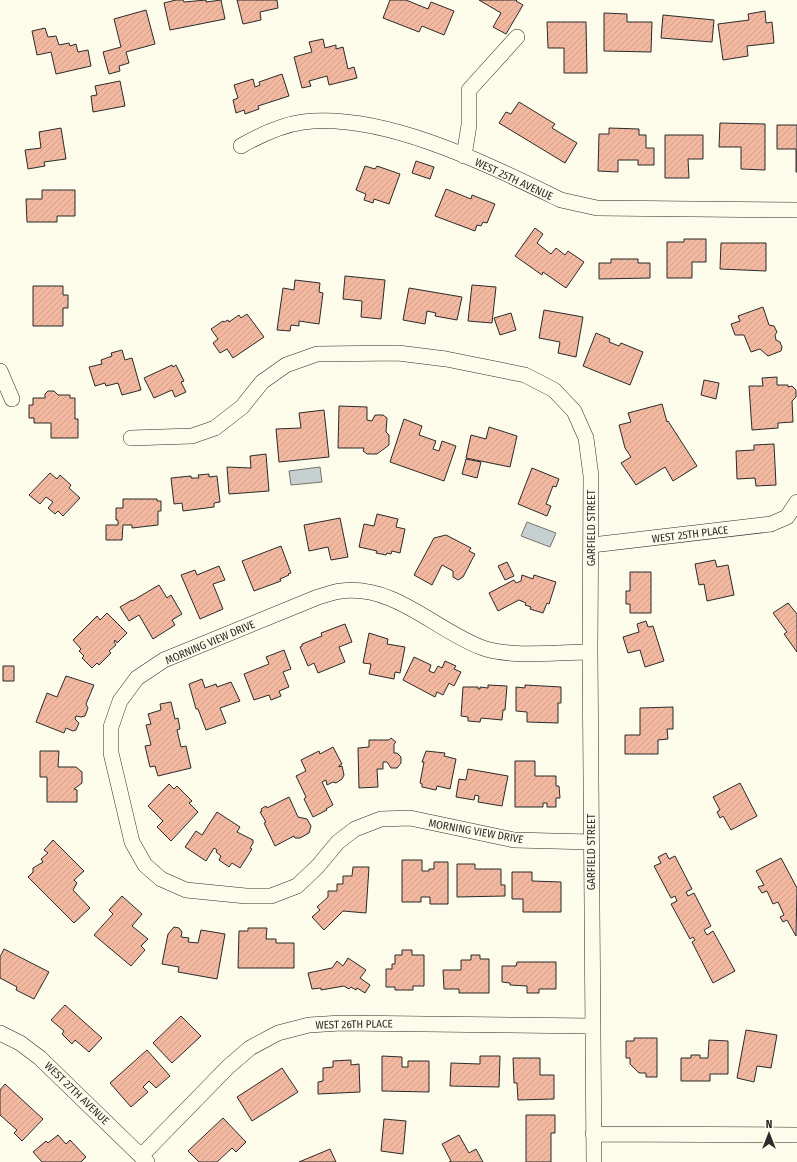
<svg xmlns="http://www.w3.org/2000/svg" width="797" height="1162" font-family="'Fira Sans Condensed',sans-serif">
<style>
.water{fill:#c7d0d0;stroke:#74746e}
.building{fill:url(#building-hatch);stroke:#2b2b2b}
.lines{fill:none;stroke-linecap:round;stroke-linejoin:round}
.minor-casing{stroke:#2b2b2b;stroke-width:16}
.minor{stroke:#fdfbea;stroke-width:15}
.labels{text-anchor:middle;stroke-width:3;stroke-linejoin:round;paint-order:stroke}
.street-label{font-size:11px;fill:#2b2b2b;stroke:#fdfbea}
</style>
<defs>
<pattern id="building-hatch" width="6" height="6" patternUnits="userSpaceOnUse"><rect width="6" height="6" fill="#f2b8a0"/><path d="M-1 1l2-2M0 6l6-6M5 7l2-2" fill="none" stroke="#d09e8a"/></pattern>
</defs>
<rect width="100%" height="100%" fill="#fdfbea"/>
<path class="water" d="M320 467 322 482 291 485 289 471Z
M527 522 556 533 550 547 521 536Z"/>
<path class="building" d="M176 0H183L184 2 206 0V2L221 0 225 19 170 30 164 3Z
M237 0H277L278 8 260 12 261 20 243 24Z
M390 0H406L428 9 431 2 454 11 444 35 422 26 419 32 383 18Z
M479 0H517L516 1 523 5 506 34 493 27 501 13Z
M146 10 155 44 126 52 129 63 119 66 120 71 109 74 103 52 121 47 114 19Z
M765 11 766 23 772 22 774 43 747 46 748 56 723 60 718 24 749 20 748 14Z
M604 13 627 14V22H652L651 52 604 51Z
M663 15 714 20 712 42 661 38Z
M547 22H586L587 73H564V48H548Z
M45 28 48 37 56 36 59 45 69 43 70 46 76 44 78 52 88 50 91 66 56 74 51 52 37 55 32 31Z
M323 39 325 48 336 45V49L343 47 348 69 354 67 357 78 329 85 327 76 309 81 311 86 302 88 294 57 312 52 309 42Z
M282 74 289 96 258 106 259 109 245 114 244 110 236 113 233 100 238 98 234 85 253 79 255 87 260 85 259 82Z
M120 81 125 106 93 112 91 96 97 95 95 86Z
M519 102 555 124 552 128 577 143 565 163 499 123 506 112 511 114Z
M720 123 765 124V170L741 169V147H719Z
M777 125H797V172H796V149H777Z
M61 128 66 159 44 162 45 166 28 169 25 150 41 148 39 132Z
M609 128 639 129V135H646V148H654V165H638V160H618V172L598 171 599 134H609Z
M665 135H703V159H688L689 178H665Z
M416 161 434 167 430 179 412 173Z
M365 166 375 169 377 166 400 174 389 204 374 199 373 203 364 200 366 194 356 190Z
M446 189 471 199 472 195 495 204 487 223 483 222 481 226 477 225 475 231 435 216Z
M42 190H75V216H57V222H27L26 199H42Z
M535 228 543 234 537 243 551 254 556 248 565 255 568 251 584 262 566 288 543 272 542 275 515 256Z
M684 239H706V262H692V278H667V242H684Z
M721 243H766V271L720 269Z
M611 259H638V263H650V278L599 279V263H611Z
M345 276 385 280 381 319 361 317 362 301 343 299Z
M295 280 320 283 319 292 323 293 319 324 299 321V326L291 325 290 331 277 330 283 288 294 290Z
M472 285 496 287 492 323 468 321Z
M33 286H63V295H68V308H63V326H33Z
M409 288 462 297 457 320 435 316 436 313 427 311 425 324 403 320Z
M763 307 769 325 774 326 777 332 775 335 776 340 780 342 782 347 781 351 768 356 760 349 751 352 744 335H735L731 324 740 321 738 316Z
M544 310 583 317 576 357 558 353 560 342 539 338Z
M511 313 516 330 500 335 494 318Z
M247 314 264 337 233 358 227 349 220 353 213 343 218 339 211 329 223 321 224 322 228 320 229 322 239 315 241 318Z
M596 333 610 339 609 342 619 346 621 343 643 352 630 385 583 366Z
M122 350 125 360 132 358 141 390 122 395 118 383 106 386 105 383 95 386 89 367 102 364 101 360 112 356 111 353Z
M172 365 173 367 176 365 184 381 181 382 186 392 175 397 172 390 154 398 144 378Z
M777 377V385H788V387L792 386 796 390V397L792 401 793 422 778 423V428L752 430 749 386H763L762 378Z
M704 380 719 383 716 399 701 395Z
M48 391H54L58 395H70V398H75V419H78V438H51V423H34V418H29V405H33V398H45V394Z
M662 404 667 422 668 421 697 466 673 481 665 467 636 485 621 463 631 457 625 448 619 425 631 422 628 413Z
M339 406 367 407V420L372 421 375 415H383L387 418 386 432 389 435V445L377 454H367L363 451 364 448H338Z
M324 410 329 457 279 462 276 429 301 428 299 413Z
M404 419 422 426 419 435 436 441 433 449 439 451 442 441 456 446 444 481 390 462Z
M489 427 517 436 510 467 466 458 471 435 486 439Z
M774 444 776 485 756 486 755 478 737 479 736 451 754 450V445Z
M266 454 269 491 229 494 227 467 251 468 250 456Z
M466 459 481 462 477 478 462 474Z
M532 468 559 479 556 487 553 486 546 504 551 506 547 516 518 504Z
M50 473 57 479 60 475 71 485 69 488 80 498 63 516 58 511 55 514 48 508 53 502 46 497 40 504 29 495Z
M209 474V477L217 476 220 502 214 503V507L183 511 182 503 174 504 171 478 191 476V478H199L198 475Z
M123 499H157V501H161V511H158V525L132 528V525H123L122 540H106V525H118V520H116V508H123Z
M377 514 398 519 396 527 405 529 400 553 392 551 391 554 387 553 386 555 376 553 377 551 359 547 364 524 374 526Z
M340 518 348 557 331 560 328 547 309 551 304 525Z
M446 535 471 548 469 551 475 554 463 577 458 580 453 577V571L442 565 432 585 414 575 434 538Z
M281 546 291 573 288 574 289 575 280 579 281 581 254 591 242 561Z
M715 560 717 567 728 565 734 595 707 601 704 584 699 585 695 564Z
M507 562 514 576 505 580 498 566Z
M219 566 225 580 213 584 223 609 200 619 181 575 195 570 197 575Z
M630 572H651V613H630V604H626V591H630Z
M522 575 533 579 534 575 556 582 549 604 547 603 543 613 530 609 531 607 525 605 526 603 519 600 498 611 489 593 514 580 516 583 521 581Z
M159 585 167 598 171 595 182 614 172 620 175 625 153 639 139 615 129 621 120 607 132 600V601Z
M788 603 797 614V652L784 634 787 632 773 613Z
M107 613 127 633 117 643 115 640 114 642 116 645 109 651 111 653 99 665 97 663 92 668 82 658 84 656 79 651 81 649 73 640 97 616 100 620Z
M646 621 648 627 653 626 664 661 645 667 640 650 628 653 623 637 639 632 637 624Z
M345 624 352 642 339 647 345 662 318 673 314 663 308 666 300 647 302 646V644L322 636 321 633Z
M369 633 388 639 387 644 405 647 400 673 395 672 394 679 369 674 371 664 363 663Z
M284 650 291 669 283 672 289 687 279 691 281 696 271 700 269 695 254 700 244 674 269 664 266 657Z
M414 657 431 665 429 671 434 673 438 666 442 668 445 661 456 666 454 669 461 672 454 686 449 683 443 695 437 692 435 697 403 680Z
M3 666H14V681H3Z
M66 676 94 685 86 704 88 708 85 716 81 717 76 716 75 719 79 723 76 730 73 731 66 728 64 733 36 722 47 693 57 697Z
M202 679 205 688 216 684 217 687 231 682 240 701 220 708 226 723 206 730 198 709H196L189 684Z
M488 685 507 686 505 710H503L502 720 481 718 480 722 468 721V717L461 716 463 687H478V689H480V687L488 688Z
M525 685 561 687V703H558V723L527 722V712L516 711V687L525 688Z
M171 702 175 719 178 718 180 729 177 730 181 747 186 746 191 768 158 776 155 766 150 767 145 746 151 745 146 725 151 724 148 714 161 710 160 704Z
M673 707V729H667L668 739 658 740V754H625V735H640V708Z
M391 738 396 742 394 744V753H397L401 757V763L397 768H391L387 762H383V769H377L378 787 359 788 358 748 369 747V740H389Z
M333 747 342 764 339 766V767L342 766 344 775 342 779 336 783 333 782 327 785 326 780 322 782 333 805 326 809 327 810 313 817 304 799 306 797 296 776 306 771 301 760 319 751 320 754Z
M40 751H59L58 767H76L82 772V783L74 789 77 790V802H47V777H40Z
M426 751 445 753 444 756 456 759 450 789 437 786 436 790 422 787V784L420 783 424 762H422Z
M515 761H535V776H556V786H559L560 798H556V807H547V803H543V807H515Z
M468 769 508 776 502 806 478 802 479 796 475 795 474 800 456 797 459 779 466 780Z
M740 783 757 816 731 830 723 816 720 818 717 812 720 810 713 797Z
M169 784 174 789 177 786 192 801 189 803 198 812 171 841 157 827 163 821 148 806Z
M289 797 298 817 307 819 311 826 309 833 300 838H295L294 836 275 846 264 823 266 822 260 812 262 811 261 809 266 806 267 808Z
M217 812 240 827 237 832 253 840V843L250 848 252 849 240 868 232 863 229 867 219 860 221 856 216 852 217 850 214 848 206 861 185 847 196 831 202 835Z
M53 840 84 871 74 880 77 883 73 890 90 908 74 923 28 877 33 872V868L43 862 41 859 48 853 44 850Z
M666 853 669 859 675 856 692 889 686 892 688 896 694 893 711 926 704 930 707 935 713 931 735 971 713 983 692 942 695 940 693 937 690 939 671 904 677 901 675 896 671 898 654 866 661 863 658 857Z
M781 858 797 888 796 936 787 920 783 922 780 917 784 915 778 902 773 904 767 891 762 893 758 887 764 885 756 871Z
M402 860H422V871H429V869H434V862H448V904H430V897H421V902H402Z
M457 864H475V869H501V885H505V896L457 897Z
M353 867H369L366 913 343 911 324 930 312 917 320 910 317 907 328 897V891H337V884H343V876H352Z
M512 872H532V881L561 882V912H523V899H512Z
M122 896 142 914 132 926 148 939 141 946 145 950 131 966 94 935 113 914 109 910Z
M174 927 179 928 182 932 181 937 189 938 188 942 198 943 201 930 225 934 217 979 178 972 179 967 162 964 168 934Z
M248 928H267L266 939H276V943H294V968H238L239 931H248Z
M4 949 49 972 34 999 16 990 17 987 0 978V957Z
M402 950H412V955H424V986H413V990H395V987H386V969H392V964H395V955H402Z
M471 955H480V959H489V993H459V989H444L443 970H461V960H471Z
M348 958 366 970 360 978 370 985 365 993 357 988 356 990 351 987 349 989 344 986 321 990V988L312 989 308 973 332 968 337 961 343 966Z
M517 962H556V989H539V993H527V986L510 985V983L502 982V966H516Z
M65 1005 102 1038 89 1052 75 1040 72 1044 62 1034 64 1031 51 1020Z
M181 1016 201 1036 172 1063 153 1043Z
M746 1030 777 1035 771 1068 757 1066 754 1082 737 1078Z
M634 1038H657V1077H646V1073H639L630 1064V1058H626V1041H634Z
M709 1040 728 1041V1074H710V1081H681V1058H691V1055H700V1058H708Z
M147 1050 170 1076 156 1088 149 1081 143 1087 148 1092 131 1107 110 1083Z
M382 1056 402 1057V1067H408V1061H429V1092L382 1091Z
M480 1056H500L499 1087 450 1086 451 1063 480 1064Z
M513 1058H540V1075H554V1099L518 1100 517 1083H514Z
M351 1060V1065L359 1064 360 1092 318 1094V1082L323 1081V1068L333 1067V1061Z
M282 1068 298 1092 252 1121 237 1097Z
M5 1084 43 1119 22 1141 14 1133 17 1130 0 1115V1090Z
M526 1115H555V1133H551V1162H526Z
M223 1118 246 1142 236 1152 232 1148 217 1162H199L188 1151Z
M384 1119 406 1121 403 1154 381 1151Z
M58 1135 66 1144 70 1140 86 1157 81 1162H42L33 1152 46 1141 48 1143Z
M459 1135 469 1153 476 1149 483 1162H449L451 1161 442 1144Z
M330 1149 336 1162H299Z"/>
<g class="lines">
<g class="minor-casing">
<path id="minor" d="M241 146C260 135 281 125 303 122 384 112 489 165 561 200L597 208 797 210
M464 156 469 125V90L517 37
M0 371 12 399
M131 438 192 436 215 428 242 407 262 382 286 365 317 354 398 353 446 359 525 375 554 390 574 411 586 438 591 476 590 652 594 1162
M592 545 771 524 787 517 797 502
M590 652C559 652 512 658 483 648 436 631 395 584 341 591 333 592 325 595 318 597L164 660 137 678 120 701 111 727V753L132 842 145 865 161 879 186 890 246 896H271L297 886 318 866 338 842 355 829 381 819 410 818 514 840 591 842
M0 1033 20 1043 40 1058 147 1162
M593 1134 797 1135
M141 1156 228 1067 250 1048 278 1033 309 1025 341 1023 592 1026"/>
</g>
<use href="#minor" class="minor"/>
</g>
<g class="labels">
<g class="street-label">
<text transform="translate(514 179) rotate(25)" y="4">WEST 25TH AVENUE</text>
<text transform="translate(591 528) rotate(-90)" y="4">GARFIELD STREET</text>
<text transform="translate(690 534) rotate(-7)" y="4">WEST 25TH PLACE</text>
<text transform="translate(210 642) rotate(-23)" y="4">MORNING VIEW DRIVE</text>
<text transform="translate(476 831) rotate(10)" y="4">MORNING VIEW DRIVE</text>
<text transform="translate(591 852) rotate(-90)" y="4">GARFIELD STREET</text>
<text transform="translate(354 1024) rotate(-1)" y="4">WEST 26TH PLACE</text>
<text transform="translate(77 1093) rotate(44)" y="4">WEST 27TH AVENUE</text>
</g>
</g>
<g transform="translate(769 1134)" stroke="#fdfbea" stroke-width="3" paint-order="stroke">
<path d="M0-3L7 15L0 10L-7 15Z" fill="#2b2b2b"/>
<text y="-6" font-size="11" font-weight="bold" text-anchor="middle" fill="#2b2b2b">N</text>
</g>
</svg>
